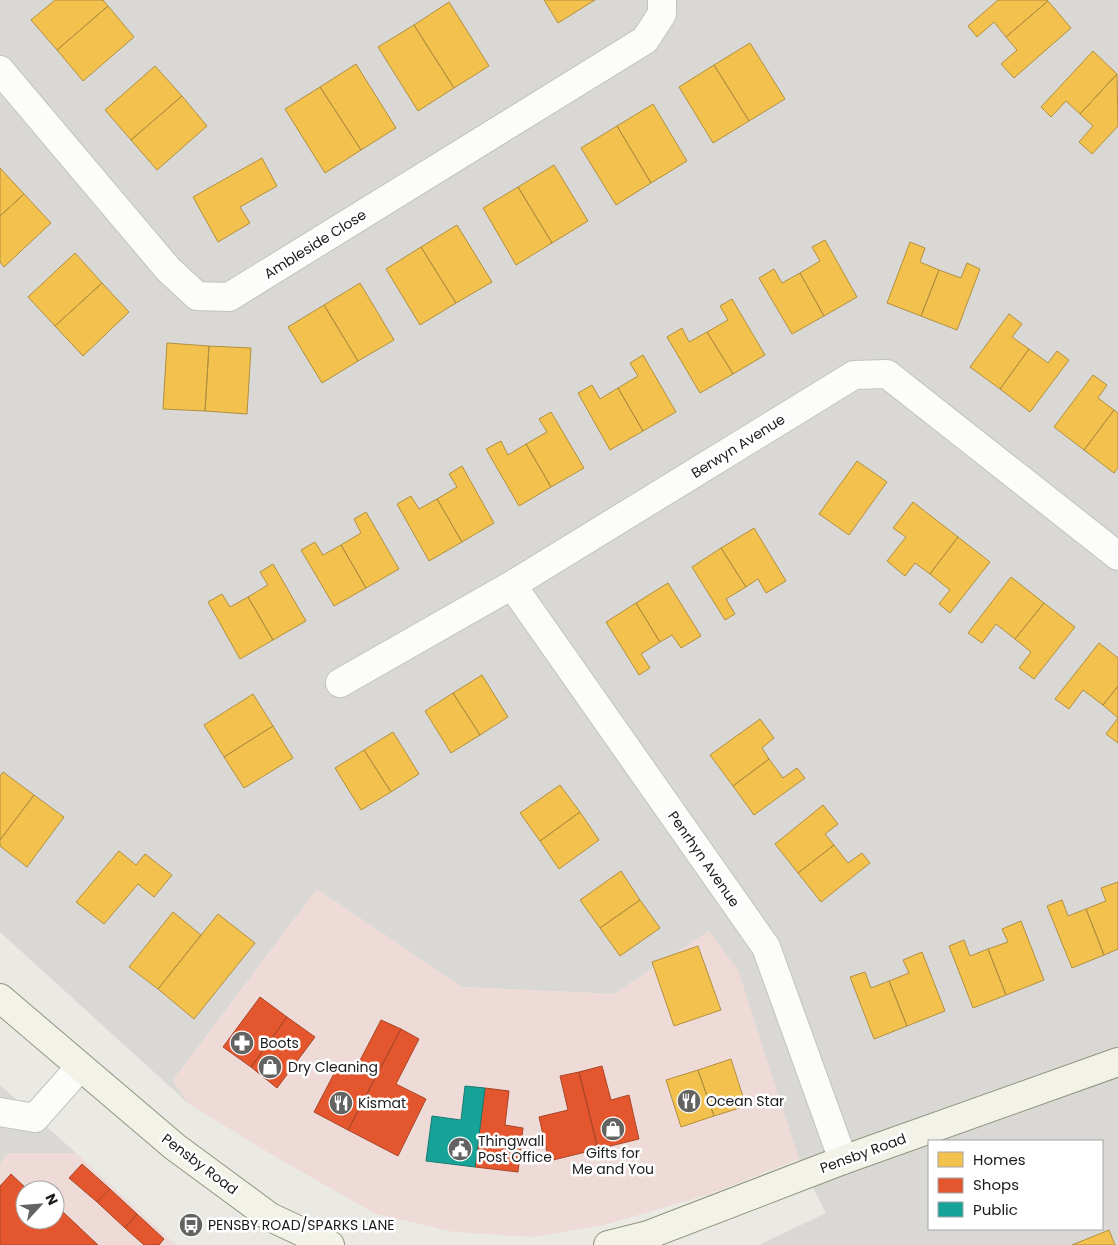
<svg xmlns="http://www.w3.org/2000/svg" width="1118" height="1245" font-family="Poppins,sans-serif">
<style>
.residential{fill:#d9d8d5;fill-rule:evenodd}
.commercial{fill:#eedbd7;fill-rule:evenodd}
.homes{fill:#f2c14e;stroke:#b28f3f}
.shops{fill:#e4572e;stroke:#a84528}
.public{fill:#17a398;stroke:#187a72}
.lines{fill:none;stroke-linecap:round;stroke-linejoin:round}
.minor-casing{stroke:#c2c2c0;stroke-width:30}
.secondary-casing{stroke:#91947c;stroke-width:30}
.minor{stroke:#fcfcfb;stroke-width:28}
.secondary{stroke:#f2f2e8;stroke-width:28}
.labels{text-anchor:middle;stroke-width:5;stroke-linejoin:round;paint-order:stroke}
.street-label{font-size:14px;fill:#1b1b1b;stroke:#fff}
.poi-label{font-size:14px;fill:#1b1b1b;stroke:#fff;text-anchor:start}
</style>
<rect width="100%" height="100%" fill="#eae9e4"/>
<path class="residential" d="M0 0H1118V1245H759L826 1213 799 1159 778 1098 709 931 614 994 462 987 317 889 173 1080 189 1104 0 932ZM929 1141H1102V1229H929Z
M0 1085 76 1153H8L0 1164Z"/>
<path class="commercial" d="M317 889 462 987 614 994 709 931 738 970 799 1159 710 1194 604 1225 533 1237 454 1232 376 1214 279 1159 189 1104 173 1080Z
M8 1153H76L176 1245H0V1164ZM25 1190H55V1220H25Z"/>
<path class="homes" d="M55 0H103L108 6 57 50 31 20Z
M544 0H595L558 23Z
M998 0H1046L1048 1 1006 37 994 22 977 37 968 26Z
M1048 1 1071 28 1014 78 1001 64 1017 50 1006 37Z
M449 2 489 66 454 88 414 25Z
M108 6 134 37 83 81 57 50Z
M414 25 454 88 418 111 378 47Z
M750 43 785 99 749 121 714 65Z
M1093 51 1117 74 1080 114 1066 101 1051 117 1041 107Z
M356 64 396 128 361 150 320 87Z
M714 65 749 121 713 143 679 87Z
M155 66 182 96 131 140 105 110Z
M1117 74 1118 126 1092 154 1079 142 1093 126 1080 114Z
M320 87 361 150 325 173 285 109Z
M182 96 207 126 157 170 131 140Z
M653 104 687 161 651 183 617 126Z
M617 126 651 183 616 205 581 148Z
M262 158 277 186 240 207 250 223 218 242 193 197Z
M554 165 588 221 552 243 518 187Z
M0 168 24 194 0 216Z
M518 187 552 243 516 265 483 208Z
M24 194 51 223 4 267 0 262V216Z
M457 225 492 282 456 303 421 247Z
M825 240 857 297 824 316 800 273 820 261 812 247Z
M910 242 925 248 920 262 939 270 921 316 887 303Z
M421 247 456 303 420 325 386 269Z
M75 253 102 283 55 326 28 297Z
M967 263 980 269 957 330 921 316 939 270 961 278Z
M774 269 782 283 800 273 824 316 792 334 759 278Z
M102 283 129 312 83 356 55 326Z
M360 283 394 340 358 361 324 305Z
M732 299 765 355 733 374 707 332 728 320 720 306Z
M324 305 358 361 322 383 288 327Z
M1009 314 1022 324 1012 337 1029 349 1000 389 970 367Z
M682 328 689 342 707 332 733 374 700 393 667 337Z
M167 343 209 346 205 411 163 409Z
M209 346 251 348 247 414 205 411Z
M1029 349 1048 363 1057 351 1069 360 1030 412 1000 389Z
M643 355 676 412 643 431 618 388 638 376 630 363Z
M1093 375 1107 385 1098 398 1114 410 1084 450 1054 427Z
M592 385 600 399 618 388 643 431 610 450 578 393Z
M1114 410 1118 413V468L1114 473 1084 450Z
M551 412 584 468 551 487 526 444 547 432 539 419Z
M501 441 508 455 526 444 551 487 519 506 486 449Z
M857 461 887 482 849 535 819 514Z
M462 466 494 523 462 542 437 499 457 487 449 474Z
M411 496 419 509 437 499 462 542 429 561 397 504Z
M913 502 958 537 930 574 915 563 905 576 887 561 906 537 893 528Z
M366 512 399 569 366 588 341 545 361 533 354 519Z
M754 528 786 581 766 593 758 579 746 587 721 548Z
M958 537 990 562 950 613 939 604 950 590 930 574Z
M315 542 323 555 341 545 366 588 334 606 301 550Z
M721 548 746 587 726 599 735 614 725 620 692 567Z
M273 564 306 621 273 640 248 597 268 585 260 572Z
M1011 577 1044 603 1015 639 996 624 982 643 968 633Z
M668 583 701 636 681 648 672 635 660 642 636 603Z
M222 594 230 607 248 597 273 640 240 659 208 602Z
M636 603 660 642 641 654 650 668 639 675 606 622Z
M1044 603 1075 627 1034 679 1019 668 1031 652 1015 639Z
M1099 643 1118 658V686L1103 705 1083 690 1069 709 1055 699Z
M482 675 508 717 480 735 453 693Z
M1118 686V718L1103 705Z
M453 693 480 735 451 753 425 711Z
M253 694 273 726 224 757 204 725Z
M1118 718V743L1106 734Z
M760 719 774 738 762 748 769 759 733 786 710 755Z
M273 726 293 758 244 788 224 757Z
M393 732 419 774 391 792 364 750Z
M364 750 391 792 361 810 335 768Z
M769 759 783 778 797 768 805 778 754 815 733 786Z
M3 772 34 795 0 840V776Z
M560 785 580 812 540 841 520 813Z
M34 795 64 817 27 867 0 846V840Z
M823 805 838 824 825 834 834 845 798 873 775 844Z
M580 812 599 840 559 869 540 841Z
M834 845 848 863 862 853 870 863 821 902 798 873Z
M119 851 136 865 145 854 172 875 154 897 138 884 104 924 76 902Z
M621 871 640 900 600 928 580 900Z
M1118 882V949L1104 955 1086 909 1106 901 1101 888Z
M640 900 660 928 620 956 600 928Z
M1062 900 1068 916 1086 909 1104 955 1072 968 1047 906Z
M173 912 201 935 158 989 129 967Z
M218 914 255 943 194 1019 158 989Z
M1021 921 1044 980 1006 995 988 949 1008 942 1002 929Z
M964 940 970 956 988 949 1006 995 973 1008 949 946Z
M698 946 721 1010 674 1026 652 962Z
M922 952 945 1011 907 1026 889 981 909 973 903 960Z
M865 972 871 988 889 981 907 1026 874 1039 850 977Z
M731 1059 746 1106 714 1116 698 1070Z
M698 1070 714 1116 681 1127 666 1080Z
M1109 1230 1115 1245H1072Z"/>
<path class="shops" d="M260 997 287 1017 251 1067 223 1047Z
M287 1017 315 1037 277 1088 251 1067Z
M381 1020 401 1029 348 1130 314 1112 339 1064 354 1072Z
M401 1029 419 1039 396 1084 426 1099 398 1156 348 1130Z
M602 1066 611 1100 629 1095 639 1139 598 1149 579 1072Z
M579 1072 598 1149 549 1161 539 1117 568 1110 560 1076Z
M485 1088 509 1091 505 1125 523 1128 518 1172 475 1167Z
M82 1164 110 1189 97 1202 69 1178Z
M11 1174 28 1190H25V1220H55V1216L56 1217 62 1211 98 1245H0V1186Z
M110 1189 137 1214 125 1228 97 1202Z
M137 1214 164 1239 159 1245H144L125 1228Z"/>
<path class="public" d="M465 1086 485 1088 475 1167 426 1161 432 1116 461 1120Z"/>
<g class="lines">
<g class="minor-casing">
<path id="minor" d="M0 70 168 269 197 296 229 297 645 40 662 14V0
M512 585 766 947 843 1160
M340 683 512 585 854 375 887 374 1118 556
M0 1112 35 1118 80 1067"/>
</g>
<g class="secondary-casing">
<path id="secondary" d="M0 998 175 1147 270 1217 330 1245
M608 1245 648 1235 843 1160 1118 1062"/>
</g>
<use href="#minor" class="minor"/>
<use href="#secondary" class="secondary"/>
</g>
<defs>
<g id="pharmacy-disc" transform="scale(1.25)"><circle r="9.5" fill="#636361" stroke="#fff"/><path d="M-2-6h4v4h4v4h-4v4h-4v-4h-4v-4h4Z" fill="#fff"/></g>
<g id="shop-disc" transform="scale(1.25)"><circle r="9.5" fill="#636361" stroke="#fff"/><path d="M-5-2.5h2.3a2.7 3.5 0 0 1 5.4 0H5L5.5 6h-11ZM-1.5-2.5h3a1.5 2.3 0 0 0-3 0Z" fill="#fff"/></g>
<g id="restaurant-disc" transform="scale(1.25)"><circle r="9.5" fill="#636361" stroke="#fff"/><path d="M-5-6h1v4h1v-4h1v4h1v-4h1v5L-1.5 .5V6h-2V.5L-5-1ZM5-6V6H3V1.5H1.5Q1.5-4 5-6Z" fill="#fff"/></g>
<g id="civic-disc" transform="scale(1.25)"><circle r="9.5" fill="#636361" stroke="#fff"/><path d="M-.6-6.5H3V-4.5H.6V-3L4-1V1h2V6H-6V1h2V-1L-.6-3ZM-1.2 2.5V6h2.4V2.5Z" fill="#fff"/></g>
<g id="bus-disc" transform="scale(1.25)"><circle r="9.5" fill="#636361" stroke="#fff"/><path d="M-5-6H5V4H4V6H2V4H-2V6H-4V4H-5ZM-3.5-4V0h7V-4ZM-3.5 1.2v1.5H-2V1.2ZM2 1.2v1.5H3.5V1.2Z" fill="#fff"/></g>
</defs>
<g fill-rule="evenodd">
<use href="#pharmacy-disc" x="242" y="1043"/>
<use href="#shop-disc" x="270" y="1067"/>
<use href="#restaurant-disc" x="689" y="1101"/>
<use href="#restaurant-disc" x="341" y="1103"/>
<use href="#shop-disc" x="613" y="1129"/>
<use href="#civic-disc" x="460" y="1149"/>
<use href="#bus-disc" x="191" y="1225"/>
</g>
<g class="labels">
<g class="street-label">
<text transform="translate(315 244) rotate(-32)" y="5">Ambleside Close</text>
<text transform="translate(738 446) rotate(-32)" y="5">Berwyn Avenue</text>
<text transform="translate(704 859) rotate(55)" y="5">Penrhyn Avenue</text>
<text transform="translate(863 1153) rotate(-20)" y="5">Pensby Road</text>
<text transform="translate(200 1164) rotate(37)" y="5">Pensby Road</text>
</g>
<g class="poi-label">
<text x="260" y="1048">Boots</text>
<text x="288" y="1072">Dry Cleaning</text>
<text x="706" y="1106">Ocean Star</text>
<text x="358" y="1108">Kismat</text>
<text x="478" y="1146">Thingwall<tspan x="478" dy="16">Post Office</tspan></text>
<text x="613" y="1158" text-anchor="middle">Gifts for<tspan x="613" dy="16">Me and You</tspan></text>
<text x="208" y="1230">PENSBY ROAD/SPARKS LANE</text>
</g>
</g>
<rect x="928" y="1140" width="175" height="90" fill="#ffffff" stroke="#a4a4a4"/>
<rect x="938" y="1152" width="25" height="15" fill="#f2c14e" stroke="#a4a4a4"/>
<text x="973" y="1165" font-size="15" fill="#1b1b1b">Homes</text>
<rect x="938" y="1178" width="25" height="15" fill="#e4572e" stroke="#a4a4a4"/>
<text x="973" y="1190" font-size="15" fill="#1b1b1b">Shops</text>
<rect x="938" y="1202" width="25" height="15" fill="#17a398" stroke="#a4a4a4"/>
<text x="973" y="1215" font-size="15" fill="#1b1b1b">Public</text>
<g transform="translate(40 1205) rotate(64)"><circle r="24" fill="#ffffff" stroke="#a4a4a4"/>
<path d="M0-4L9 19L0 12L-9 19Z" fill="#636361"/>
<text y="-8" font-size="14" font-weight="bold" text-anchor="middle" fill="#1b1b1b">N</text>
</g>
</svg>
